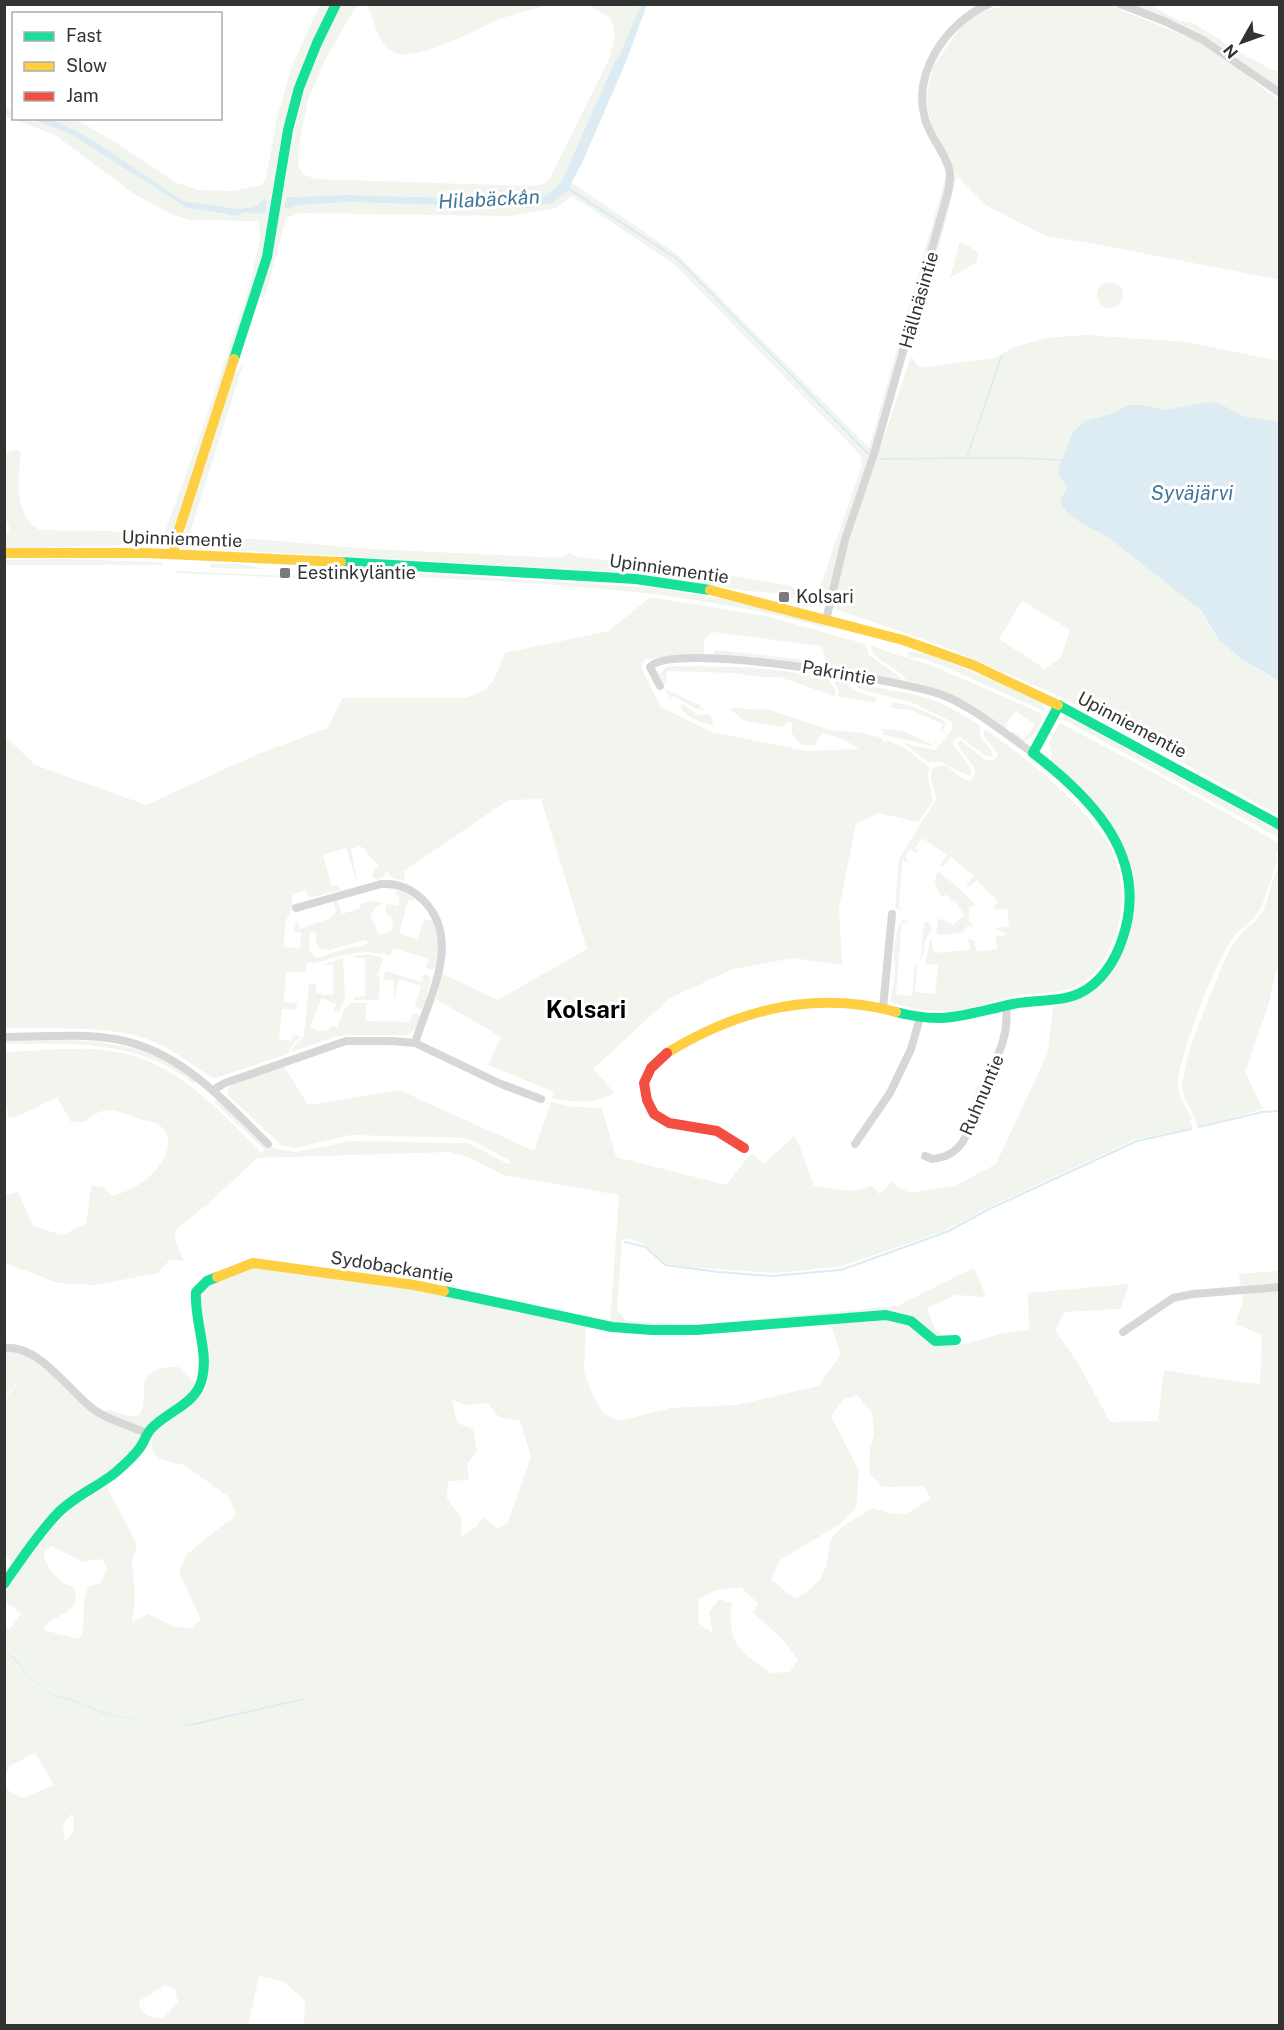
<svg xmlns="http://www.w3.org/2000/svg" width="1284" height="2030" font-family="'Public Sans',sans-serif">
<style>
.green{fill:#f1f5ed;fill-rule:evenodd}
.water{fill:#ddebf3}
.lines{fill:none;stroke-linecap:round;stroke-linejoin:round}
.stream{stroke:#ddebf3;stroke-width:2}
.street{stroke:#d7d7d7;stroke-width:8}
.fast{stroke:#16e098;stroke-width:10}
.slow{stroke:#ffcf43;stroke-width:10}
.jam{stroke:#f24e42;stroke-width:10}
.poi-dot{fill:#7a7a7a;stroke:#fff;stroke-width:2}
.labels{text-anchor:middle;stroke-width:6;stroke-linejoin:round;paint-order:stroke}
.street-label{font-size:18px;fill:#333;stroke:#fff}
.poi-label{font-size:18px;fill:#333;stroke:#fff;text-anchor:start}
.water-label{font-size:20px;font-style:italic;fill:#3f7597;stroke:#fff}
.district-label{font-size:24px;font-weight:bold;fill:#000;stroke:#fff}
</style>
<rect width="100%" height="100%" fill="#fff"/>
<path class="green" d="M320 5H332L282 131 266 237 253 290 249 294 250 300 175 534 165 544 159 545C107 544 56 548 5 549L4 536 9 532V525L5 518V455L11 450H18L21 453C18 478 14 518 40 530L108 531 163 537 201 433 248 291 260 240 259 221 190 220 173 215 134 194 55 135 5 116V107L13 111 14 118 33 119 72 135 187 208 224 215 244 212 254 214 267 208 266 205 268 202H259L253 207 237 209 183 201 99 144 50 119H75L115 142 177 183 199 190 233 191 262 185 267 174 276 121 292 66Z
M340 5H549C533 9 516 13 500 19 477 28 415 65 392 51 377 42 375 21 368 7L361 5 354 10 326 58 308 100 299 145 298 166 303 174 315 179 529 186 542 185 550 178 610 57 615 35 611 18 588 5H641L620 56 615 61 561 183 545 196 528 200 348 195 289 197 285 200 287 209 301 205 351 202 528 208 562 196 567 189 677 260 867 456 869 453 678 258 569 187 571 182 678 255 869 448 945 179 943 204 827 605 823 606 779 593 748 591 641 573 211 549 210 544C203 544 187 547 185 538 184 534 185 530 185 526L234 375 243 364 191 530 192 538 255 539 371 549 562 558 569 553 579 557C659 566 739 573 818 593L862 465 860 455 850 444 674 264 572 196 556 208 512 216 299 213 286 218 264 300 261 296V291L273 248 292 142 295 138C295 91 321 47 340 5Z
M1006 5H1109L1202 43 1234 64 1263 89 1279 99V280L1102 245 1046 236 987 206 957 176 919 326 914 328 950 195 952 177 956 175 932 129 926 99 933 67 962 25 976 14Z
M1123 5H1150L1178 20 1193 23 1246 56 1273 70 1279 71V91L1231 57Z
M960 241 978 252 977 262 950 278Z
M1097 295a13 13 0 1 1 26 0a13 13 0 1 1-26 0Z
M1085 335 1186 342 1279 361V422L1067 449 1059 476 1067 487 1064 510C1077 522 1093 527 1108 537 1137 559 1166 583 1195 605 1208 615 1209 629 1218 639 1236 657 1258 669 1279 681V815L1059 696 940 645 838 610C829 596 840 571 844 557L911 356 920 368 995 358 1014 347 1046 338ZM1022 601 1070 630 1061 657 1045 669 999 639Z
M62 559 161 562 164 565H5V560Z
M210 564H241L264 569 210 568Z
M320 566 340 568 343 572 297 571V570Z
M350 569 657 588 752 604 827 625 823 627C668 584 508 582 348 574L347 570Z
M173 571 338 578 341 580 177 573Z
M650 597 766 616 865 644 869 655 900 677V681L827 668 822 646 713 632 704 640V655L645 659 641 668 661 707 712 732 807 751 859 749C855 744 828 733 822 733L814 746 800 744 791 732 793 725 789 721 782 727C775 726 751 723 744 720 739 718 737 714 732 711V708L770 710 830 730 863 733 882 738V741L886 743 887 740 905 748 930 768 927 774 933 801 918 822 878 813 856 824 839 907 842 965 793 958 733 969 670 998 593 1069 615 1093C594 1104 575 1103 552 1098L554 1092 488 1065 501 1037 436 999 443 974 498 1000 587 949 541 799 508 800 404 871 405 881 392 878 387 871 382 878 376 880 372 875 378 865 368 855 365 848H362L361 846 351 849 357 880H356L346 848 323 855 332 887 338 885 340 890 309 898 306 890 296 893 291 897 293 905 285 923 284 947 300 948 301 933 296 932 294 929 298 919 299 929 329 919 336 912 333 901 337 899 342 914 361 908 360 904 373 901 383 903 374 908 375 911 370 914 379 935 392 930 391 925 394 924 390 915 388 916 385 910 387 904 398 906 400 897 395 895 398 889 415 899 413 901 408 900 399 934 418 939 423 922 426 920H433C438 937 443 954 433 970L426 968 429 959 393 948 390 956C363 947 339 956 312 964L311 961 307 963 306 972H286L284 1001 297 1003 296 1010 282 1009 279 1039 292 1041 293 1035 300 1036V1037L292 1045 288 1054 215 1078 209 1076C189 1062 168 1046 144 1038 106 1025 46 1029 5 1028L4 735 35 765 146 805 258 754 328 728 342 698H465C495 690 494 679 505 653L609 631ZM313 931 316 934V942L321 949 329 950 364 940 369 942 363 946 347 948 317 958C306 951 309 943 310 933Z
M872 645C893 656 913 658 933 666 969 681 1004 697 1040 713L1042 719C1037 730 1034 739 1022 742L1011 734 1013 731 1024 739 1035 725 1016 711 1005 725 1008 727 1002 728C970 706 946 690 907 681 897 665 877 664 870 647Z
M715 650 816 661V664L814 666 714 656 712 655Z
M909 652 926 653 992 680 1042 703 1046 712 941 665 925 659 907 657Z
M668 666C692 666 798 666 812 679L816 677 828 679 836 691 834 696 780 677H760L733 673 667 671 666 682 663 683 659 674Z
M832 679 845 682 855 691 878 698 874 703 837 696 839 691Z
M859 685C909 693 937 695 980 726V737L991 749 993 756H986L959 736 954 740 953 745 970 767 971 775C956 775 944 756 929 763L903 743 935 750 952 730V722L913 703 862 690 857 686Z
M666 690C677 693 687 701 699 704L700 707 707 710 696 709 674 696 671 698 665 691Z
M892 702 912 706 943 720 946 723 943 730 941 729 943 724 911 710 891 708Z
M683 704 696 713 693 716 707 714 711 716 714 725C701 722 686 719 680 706Z
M1065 716 1279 831V838L1061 718Z
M1060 723 1149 770 1279 843V852L1276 853 1277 862C1271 877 1267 895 1260 909 1254 921 1240 928 1232 939 1216 962 1175 1062 1178 1089 1180 1099 1187 1109 1192 1118L1190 1121 1193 1128 1136 1139 980 1211 968 1219 941 1232 842 1266 776 1273 687 1267 665 1263 645 1244 629 1239 622 1240 617 1310 627 1321 704 1324 897 1306 971 1269 975 1270 986 1297 956 1295 927 1308 935 1329 957 1346 1000 1334 1029 1330 1028 1293 1129 1284 1120 1309 1064 1312 1055 1331 1078 1363 1110 1422 1158 1421 1164 1370 1224 1380 1260 1384 1262 1335 1235 1324 1243 1301 1242 1293 1279 1290V2025H304L305 2001 283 1981 259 1976 248 2025H5L4 1782 9 1791 22 1798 54 1785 35 1753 9 1766 5 1777V1653C26 1666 37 1692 64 1698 53 1694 41 1685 32 1678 21 1670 17 1659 5 1651V1626L9 1630 21 1614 5 1601V1593C35 1550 57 1510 107 1487L137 1545 132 1563 135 1599 132 1622 148 1614 175 1627 192 1628 201 1620 179 1572 187 1554 236 1515 229 1497 184 1465 158 1459 152 1449 153 1434 190 1407 207 1386 209 1374 197 1300 210 1283 251 1267 420 1290 586 1325 584 1372 593 1396 604 1414 619 1421 670 1408 737 1405 818 1386 841 1355 831 1325 884 1318 715 1327 610 1324 619 1195 503 1175 471 1158 450 1152 257 1158 209 1203 175 1230V1240L184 1261 170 1259 158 1273 95 1285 58 1283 5 1263V1194H12L18 1191 33 1226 62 1235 86 1224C89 1211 88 1198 92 1185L103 1187 113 1196C121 1193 131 1190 138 1185 157 1173 183 1143 158 1124 153 1121 145 1121 140 1119 115 1111 107 1102 85 1122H71L57 1097 21 1115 9 1118 5 1103V1052C39 1051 77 1046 111 1051 175 1059 219 1111 262 1153L265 1150 214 1102 217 1099 266 1146 282 1150 297 1152 349 1141 460 1143H468L508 1164 512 1162 474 1141 461 1138 351 1135 295 1148 281 1145 228 1095V1089L233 1084 284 1066 308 1105 399 1090 534 1151 551 1102 574 1107 602 1108 616 1157 726 1185 749 1156 753 1154 764 1164 794 1136C800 1143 809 1174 814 1186L853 1191 873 1186 879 1194 886 1189 891 1182 909 1193 955 1186 996 1164 1048 1052 1053 1007 1071 1002 1084 996 1123 950 1128 859 1051 763 1052 753 1049 742ZM857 1395 872 1413 874 1434 870 1449 869 1473 882 1487 924 1486 930 1498C906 1518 900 1517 872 1508 860 1516 841 1525 833 1537 827 1547 829 1559 825 1569 820 1584 808 1591 795 1599L771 1579 780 1560 840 1524 856 1508 859 1471 831 1416 843 1400ZM452 1400 466 1405 487 1403 499 1417 520 1421 531 1457 508 1522 498 1529 483 1517 476 1527 461 1537 462 1518 447 1499 448 1481 469 1480 467 1464 477 1452 473 1429 457 1423ZM52 1546 83 1562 96 1559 103 1560 107 1569 101 1583 88 1587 84 1600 83 1633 78 1639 43 1630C54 1611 83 1617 74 1587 58 1584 52 1572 44 1559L45 1551ZM741 1587 758 1603 753 1613 781 1638 798 1659 790 1672 770 1673C739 1649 727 1645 732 1603L719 1599 709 1612 713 1634 698 1622 699 1599 715 1590ZM303 1698 304 1700 177 1727ZM71 1814 74 1819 73 1832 65 1842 63 1825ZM165 1985 175 1989 178 2003 162 2019 148 2016 140 2009 139 2001Z
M882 729 903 731 933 745 936 740 937 741 932 746 883 735Z
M985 729C1023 756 1058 783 1088 818 1096 827 1105 837 1110 847 1124 873 1125 909 1115 936 1108 954 1096 977 1078 985 1058 995 1036 992 1015 996 1000 998 986 1004 971 1008 944 1014 917 1011 891 1002L892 989 894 987 895 962 893 961C895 948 894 928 903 920L908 923H902L896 994 912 996 915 964 917 966 915 992 935 994 938 965 925 964 930 940 931 939 934 953 970 950 968 939 974 940 976 952 997 949 996 935 1003 937 1005 933 996 930 997 928 1009 927 1007 909 995 910 993 907 998 902 977 880 968 887 966 886 974 876 951 857 943 867 940 865 947 855 922 838 915 848 918 850 916 853 910 849 905 857 909 862 902 861 899 907 904 911 895 908 899 859 936 799C935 787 921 767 943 765 952 768 956 775 964 779 972 783 977 776 974 768 970 759 961 753 957 743L960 740 962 741 984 759 992 761 997 756V753L983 735Z
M1279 867V964L1275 975 1268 1006 1245 1072 1263 1109 1197 1127C1194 1113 1184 1101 1182 1087 1186 1052 1201 1018 1214 986 1220 971 1226 954 1236 940 1242 930 1254 924 1261 914 1270 899 1270 881 1279 867Z
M938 871 960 889 974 903 976 906 973 905 970 907 968 920 973 924 972 928 968 925 963 932 941 935 936 933 938 920 943 919 953 925 964 915 955 900 952 901 946 894 943 897C936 889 932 881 938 871Z
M928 921 932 928 925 941 923 956 921 959 915 958H921L924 923Z
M369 954 381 957 383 959 377 976 380 978 379 1000H354V997L365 996V958H354L353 956Z
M343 958 345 997 339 1012 334 1010 336 1004 322 998 310 1027 321 1032 322 1030 326 1031 332 1026 337 1027C346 1004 345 1000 372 1004L366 1005V1021L409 1022 414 1013 420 1016 417 1027 408 1035H350L334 1037 291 1052C293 1044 301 1043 304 1036L309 984H316V993H322V995H333V965H321Z
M386 971 421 982 424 974 429 975 431 979 423 1008 419 1009 414 1006H415L421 986 399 979 394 999V981L383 979Z
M5 1040C61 1040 117 1036 169 1062 178 1067 187 1074 196 1080L193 1083C136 1039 73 1044 5 1044Z
M1279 1271V1285L1241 1289 1239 1274Z
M5 1351C49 1348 85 1421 134 1430L141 1439 129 1458 74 1497 11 1568 10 1561 4 1555 5 1399 28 1370 5 1397Z
M169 1367H179L198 1386 147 1432 103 1412 110 1410 128 1416 139 1415C152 1395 130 1372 169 1367Z"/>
<path class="water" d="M641 4 647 5 625 64 582 163 569 187 678 258 869 453 868 456 677 260 568 190 553 203 528 208 351 202 301 205 287 209 284 207 286 198 289 197 348 195 528 200 545 196 561 183 615 61 620 55Z
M33 119H50L74 130 99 144 183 201 237 209 253 207 265 199 268 202 266 205 267 209 265 212 254 214 244 212 236 216 187 208 72 135Z
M1003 354 968 456 973 457V459L878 460 879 458 966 457 1001 355Z
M1210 402 1220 404 1245 417 1279 422V681L1240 658 1218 639 1202 611 1109 538C1099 531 1058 515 1061 500 1062 495 1066 492 1067 487L1059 476V468L1073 432 1087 420 1112 414 1129 405H1142L1165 410Z
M4 1651 15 1658 30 1677 55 1695 74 1700 103 1712 169 1727H176L303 1698 304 1700 194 1725 170 1727 102 1713 74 1701 54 1696 30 1678 15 1660 5 1653Z"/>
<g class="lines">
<path class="stream" d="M973 458H1020L1063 460
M1199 1127 1262 1112 1280 1111
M625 1242 646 1247 665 1265 718 1272 772 1276 841 1270 949 1231 987 1210 1137 1141 1191 1129"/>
<path class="street" d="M1120 4 1164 21 1203 40 1280 93
M826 620 845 540 875 451 948 192C949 186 950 179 950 173 947 154 930 138 925 119 912 72 947 22 989 4
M660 686 650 667C670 640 910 681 945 696 974 708 1007 735 1033 753
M883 1008 892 914
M4 1037C41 1037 79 1033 115 1039 180 1050 223 1100 268 1144
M415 1043 501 1084 541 1099
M213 1090 225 1083 346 1041H391L415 1043C429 997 463 940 423 900 411 888 397 883 381 884L296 908
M855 1144 890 1093 911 1049 920 1018
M925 1156 932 1159C970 1156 970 1120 980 1093 993 1062 1010 1042 1006 1006
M1123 1332 1173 1298 1193 1294 1280 1287
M4 1348C39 1344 68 1390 93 1409 109 1421 130 1425 147 1434"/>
<path class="fast" d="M234 359 267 257 288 130 299 88 317 43 336 4
M341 562 636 579 710 590
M1058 705 1280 825
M896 1012C945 1025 966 1014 1013 1004 1035 999 1059 1003 1080 993 1101 983 1115 961 1122 940 1151 858 1093 799 1033 753L1059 705
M444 1291 612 1327 652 1330H696L886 1315 911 1321 935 1341 956 1340
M4 1584C21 1560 37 1535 57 1514 74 1496 98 1487 116 1472 124 1465 133 1457 139 1449 144 1443 146 1434 151 1429 167 1411 196 1405 202 1379 209 1351 194 1321 196 1292L207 1281 217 1277"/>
<path class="slow" d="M4 553H144L341 562
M173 554 177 536 234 359
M710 590 903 640 973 665 1058 705
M667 1053C737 1010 815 990 896 1012
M217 1277 253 1263 414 1285 444 1291"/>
<path class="jam" d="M667 1053 651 1068 644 1083 647 1100 654 1114 669 1123 717 1131 744 1148"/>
</g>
<g class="poi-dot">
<rect x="279" y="567" width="12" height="12" rx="3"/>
<rect x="778" y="591" width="12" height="12" rx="3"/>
</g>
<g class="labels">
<g class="street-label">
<text transform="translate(919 300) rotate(-74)" y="6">Hällnäsintie</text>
<text transform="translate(182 539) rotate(2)" y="6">Upinniementie</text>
<text transform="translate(669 569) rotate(8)" y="6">Upinniementie</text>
<text transform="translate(839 673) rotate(10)" y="6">Pakrintie</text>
<text transform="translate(1132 725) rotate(28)" y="6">Upinniementie</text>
<text transform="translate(982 1095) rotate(-67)" y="6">Ruhnuntie</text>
<text transform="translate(392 1267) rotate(9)" y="6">Sydobackantie</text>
</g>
<g class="poi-label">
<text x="297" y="579">Eestinkyläntie</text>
<text x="796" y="603">Kolsari</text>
</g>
<g class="water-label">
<text transform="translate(489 199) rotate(-3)" y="7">Hilabäckån</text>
<text x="1192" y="500">Syväjärvi</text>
</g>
<g class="district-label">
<text x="586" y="1018">Kolsari</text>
</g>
</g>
<rect width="1284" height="2030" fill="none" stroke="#333333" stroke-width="12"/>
<rect x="12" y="12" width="210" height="108" fill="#ffffff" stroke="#adadad" stroke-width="1.5"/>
<rect x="24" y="32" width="30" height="9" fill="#16e098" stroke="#adadad" stroke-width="1.5"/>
<text x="66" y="42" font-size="18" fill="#333333">Fast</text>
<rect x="24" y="62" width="30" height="9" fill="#ffcf43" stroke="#adadad" stroke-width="1.5"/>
<text x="66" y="72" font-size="18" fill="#333333">Slow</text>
<rect x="24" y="92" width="30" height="9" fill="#f24e42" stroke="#adadad" stroke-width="1.5"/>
<text x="66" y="102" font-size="18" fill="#333333">Jam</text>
<g transform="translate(1242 42) rotate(230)" stroke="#ffffff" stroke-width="4.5" paint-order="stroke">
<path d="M0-4.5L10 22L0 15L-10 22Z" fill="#333333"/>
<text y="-9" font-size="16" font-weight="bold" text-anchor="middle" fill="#333333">N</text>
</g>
</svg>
